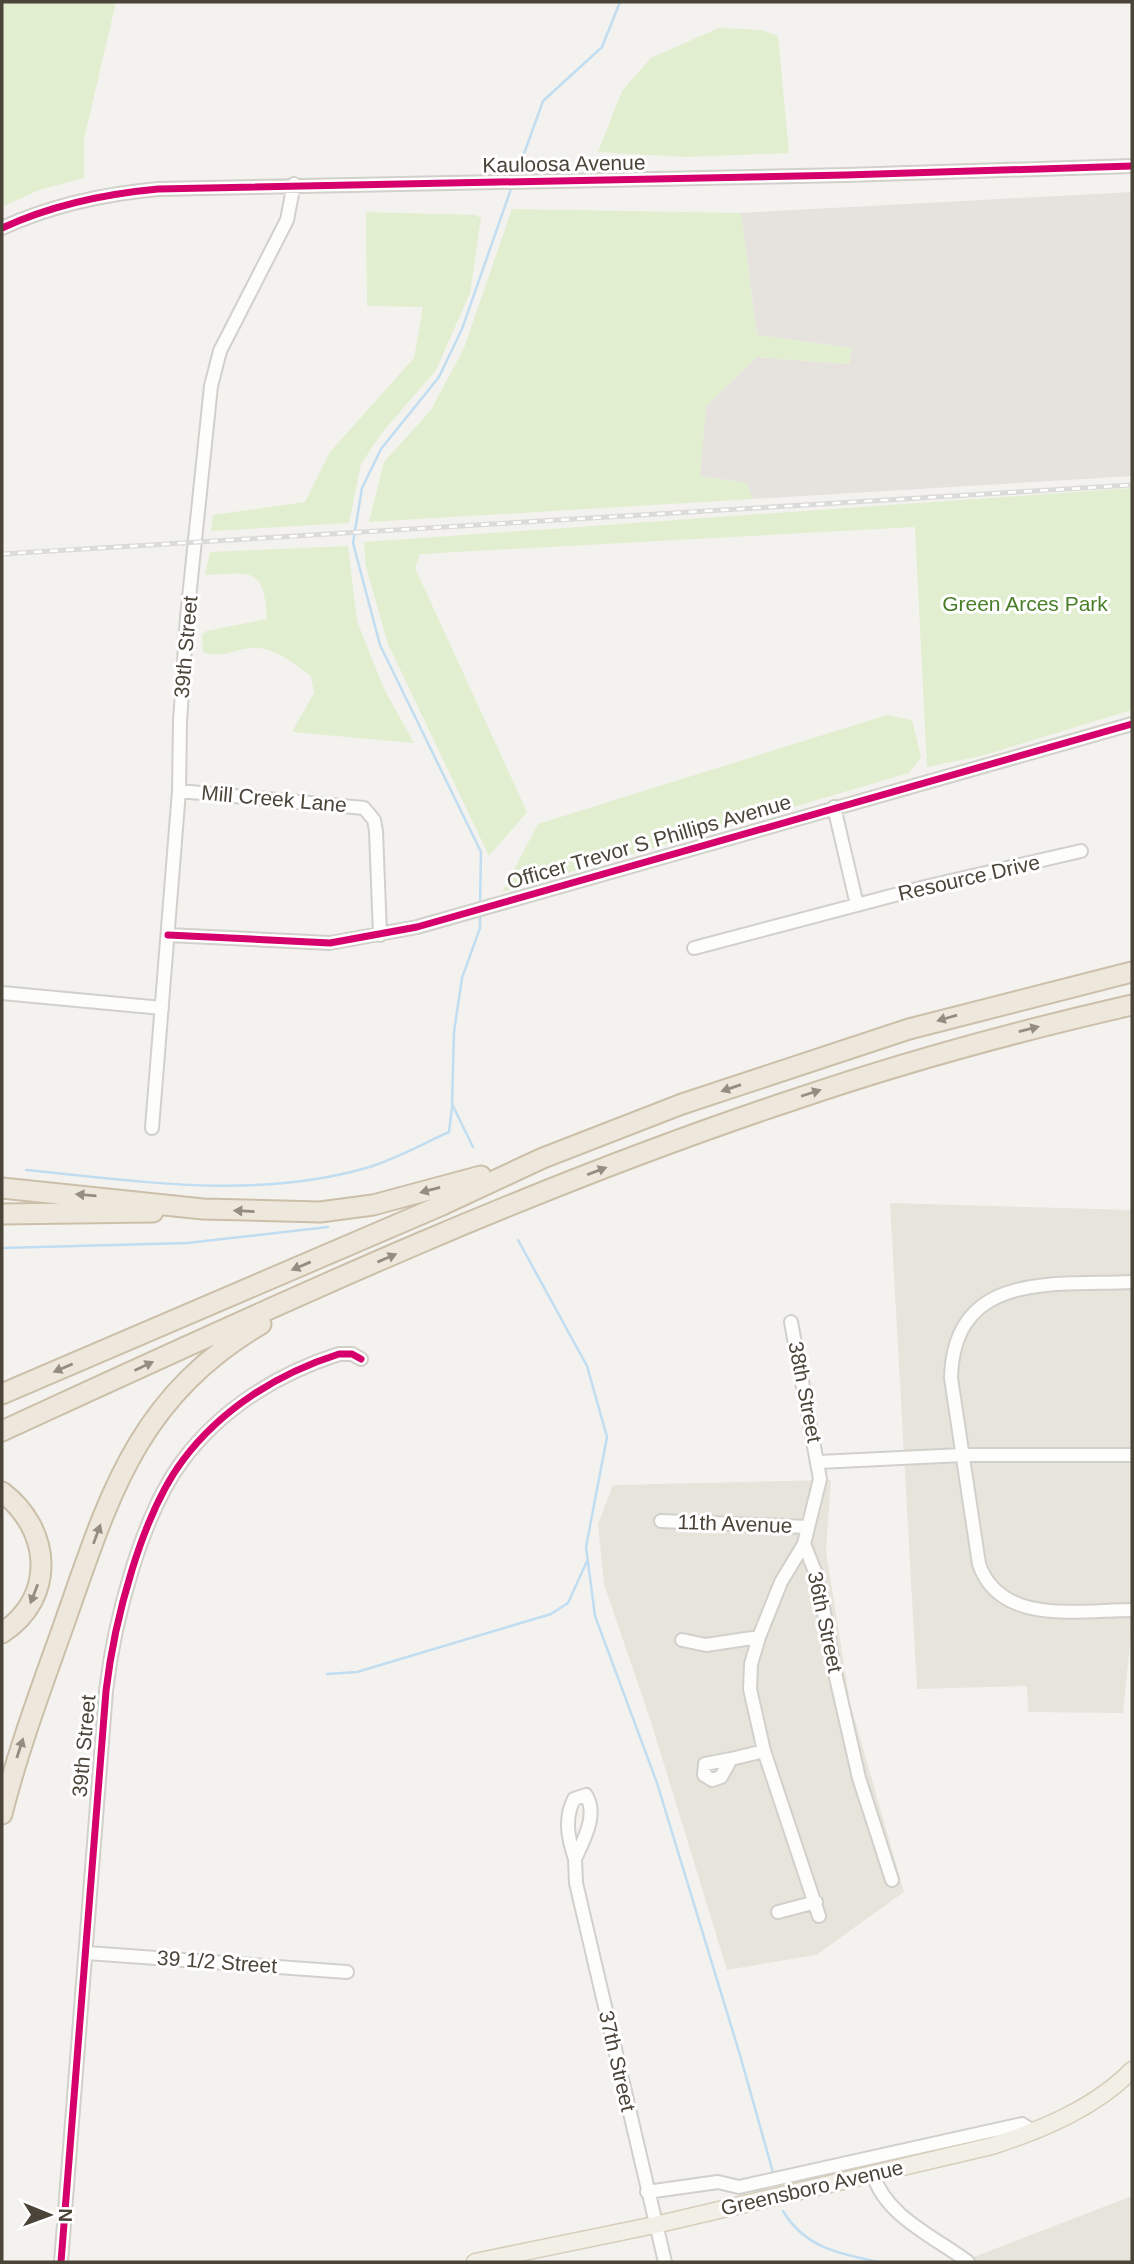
<svg xmlns="http://www.w3.org/2000/svg" width="1134" height="2264" font-family="Arial,sans-serif">
<style>
.residential{fill:#e7e4dc}
.industrial{fill:#e6e2de}
.green{fill:#e1eecf}
.lines{fill:none;stroke-linecap:round;stroke-linejoin:round}
.stream{stroke:#c0ddf1;stroke-width:2.5}
.minor-casing{stroke:#d2d0cb;stroke-width:16}
.major-casing{stroke:#d6cebb;stroke-width:19}
.highway-casing{stroke:#ccbfa9;stroke-width:23}
.minor{stroke:#fdfdfc;stroke-width:12}
.major{stroke:#f2efe6;stroke-width:16}
.highway{stroke:#ede8db;stroke-width:19}
.rail-casing{stroke:#dbdbda;stroke-width:5}
.rail{stroke:#fff;stroke-width:2.5;stroke-dasharray:8;stroke-linecap:butt}
.cycleway-casing{stroke:#fff;stroke-width:11}
.cycleway{stroke:#d6006c;stroke-width:7}
.oneway{fill:#948e82}
.labels{text-anchor:middle;stroke-width:6;stroke-linejoin:round;paint-order:stroke}
.street-label{font-size:21px;fill:#4b4439;stroke:#fff}
.park-label{font-size:21px;fill:#4a7f2a;stroke:#fff}
</style>
<rect width="100%" height="100%" fill="#f4f2ee"/>
<path class="residential" d="M890 1203 1132 1210V1623L1123 1713 1028 1712 1027 1686 917 1689Z
M831 1480 826 1551 850 1703 904 1892 816 1955 727 1970 651 1722 604 1584 598 1524 613 1485Z
M1132 2196V2262H961Z"/>
<path class="industrial" d="M1132 192V476L753 499 747 483 700 476 706 406 757 357 849 364 852 348 757 335 741 213Z"/>
<path class="green" d="M2 2H116L84 139V178L39 190 2 207Z
M719 28 762 30 778 36 789 153 685 157 598 152 622 91 651 58Z
M512 209 741 213 757 335 852 348 849 364 757 357 706 406 700 476 747 483 753 499 369 522 384 462 431 410 464 348Z
M366 212 475 215 481 218 470 293 436 370 381 434 361 464 349 523 211 531 213 515 305 502 330 452 414 358 423 307 367 306Z
M1132 488V710L981 756 927 767 915 527 420 554 415 568 527 812 489 856 388 644 366 567 364 542Z
M348 546 357 621 384 689 414 743 292 732 314 693 311 676C296 665 277 649 257 648 238 647 220 660 203 652L202 635 206 631 267 619C264 566 252 573 205 575L210 552Z
M887 715 912 720 921 757 909 773 502 892 538 824Z"/>
<g class="lines">
<path class="stream" d="M516 176 543 101 602 47 620 2
M480 904 481 852 380 645 353 543 362 488 381 449 439 377 462 329 512 186
M473 1147 452 1104 454 1032 462 978 480 928V914
M26 1170C138 1181 255 1200 366 1168 394 1160 422 1144 449 1132L452 1107
M518 1240 587 1366 607 1437 586 1547 595 1616 657 1783 740 2055 774 2176
M2 1248 187 1243 328 1227
M327 1674 357 1672 551 1614 568 1603 588 1559
M783 2211C805 2248 840 2254 879 2262"/>
<g class="minor-casing">
<path id="minor" d="M2 228C52 205 103 194 158 189L846 175 1132 166
M179 791 364 808 374 820 376 831 380 935
M834 807 857 905
M168 935 330 943 417 927 1132 724
M694 948 925 887 1081 851
M2 993 162 1008
M152 1128 179 791 180 721 187 617 211 386 220 351 287 220 294 184
M1132 1282C1056 1286 954 1269 951 1378L979 1564C1000 1626 1080 1610 1132 1610
M791 1322 820 1479 804 1544 781 1582 759 1637 751 1664 750 1689 764 1751 819 1916
M819 1462 962 1455H1132
M661 1521 808 1527
M804 1544 818 1579 835 1673 859 1778 892 1880
M682 1640 706 1645 759 1637
M731 1759 721 1777 712 1780 704 1775 705 1764Z
M731 1759 764 1751
M586 1795C598 1815 584 1839 575 1859 568 1838 564 1819 574 1799Z
M575 1859 576 1883 665 2262
M778 1912 816 1902
M87 1953 347 1972
M873 2174C885 2216 935 2237 968 2262
M647 2192 718 2182 739 2187 1022 2124 1035 2132
M61 2262 106 1691C114 1622 141 1516 183 1460 222 1408 279 1373 339 1354H352L361 1359"/>
</g>
<g class="major-casing">
<path id="major" d="M475 2262 655 2225 992 2146C1041 2130 1095 2108 1132 2070"/>
</g>
<g class="highway-casing">
<path id="highway" d="M2 1188 203 1209 320 1212 373 1205 481 1176
M2 1214 153 1212
M2 1394 440 1206 543 1158 682 1104 909 1029 1132 972
M2 1431C261 1312 521 1190 793 1100 904 1062 1018 1031 1132 1005
M2 1492C51 1529 57 1597 2 1633
M2 1814C18 1750 41 1689 63 1627 109 1497 135 1399 261 1324"/>
</g>
<use href="#minor" class="minor"/>
<use href="#major" class="major"/>
<use href="#highway" class="highway"/>
<g class="rail-casing">
<path id="rail" d="M2 554 1132 485"/>
</g>
<use href="#rail" class="rail"/>
<g class="cycleway-casing">
<path id="cycleway" d="M2 228C52 205 103 194 158 189L846 175 1132 166
M168 935 330 943 417 927 1132 724
M61 2262 106 1691C114 1622 141 1516 183 1460 222 1408 279 1373 339 1354H352L361 1359"/>
</g>
<use href="#cycleway" class="cycleway"/>
</g>
<defs><path id="oneway-solid" d="M-6-.8H1V-3.2L6.5 0L1 3.2V.8H-6Z" transform="scale(1.75)"/></defs>
<g class="oneway">
<use href="#oneway-solid" transform="translate(947 1018) rotate(164)"/>
<use href="#oneway-solid" transform="translate(1029 1029) rotate(-14)"/>
<use href="#oneway-solid" transform="translate(731 1088) rotate(161)"/>
<use href="#oneway-solid" transform="translate(811 1093) rotate(-18)"/>
<use href="#oneway-solid" transform="translate(597 1171) rotate(-21)"/>
<use href="#oneway-solid" transform="translate(430 1190) rotate(165)"/>
<use href="#oneway-solid" transform="translate(86 1195) rotate(-175)"/>
<use href="#oneway-solid" transform="translate(244 1211) rotate(-177)"/>
<use href="#oneway-solid" transform="translate(387 1258) rotate(-23)"/>
<use href="#oneway-solid" transform="translate(301 1266) rotate(157)"/>
<use href="#oneway-solid" transform="translate(144 1366) rotate(-25)"/>
<use href="#oneway-solid" transform="translate(63 1368) rotate(157)"/>
<use href="#oneway-solid" transform="translate(97 1534) rotate(-70)"/>
<use href="#oneway-solid" transform="translate(34 1594) rotate(111)"/>
<use href="#oneway-solid" transform="translate(20 1748) rotate(-72)"/>
</g>
<g class="labels">
<g class="street-label">
<text transform="translate(564 164) rotate(-1)" y="7">Kauloosa Avenue</text>
<text transform="translate(186 647) rotate(-85)" y="7">39th Street</text>
<text transform="translate(274 799) rotate(5)" y="7">Mill Creek Lane</text>
<text transform="translate(649 842) rotate(-16)" y="7">Officer Trevor S Phillips Avenue</text>
<text transform="translate(969 878) rotate(-13)" y="7">Resource Drive</text>
<text transform="translate(805 1392) rotate(79)" y="7">38th Street</text>
<text transform="translate(735 1524) rotate(2)" y="7">11th Avenue</text>
<text transform="translate(825 1622) rotate(78)" y="7">36th Street</text>
<text transform="translate(84 1746) rotate(-85)" y="7">39th Street</text>
<text transform="translate(217 1962) rotate(4)" y="7">39 1/2 Street</text>
<text transform="translate(617 2061) rotate(77)" y="7">37th Street</text>
<text transform="translate(812 2188) rotate(-13)" y="7">Greensboro Avenue</text>
</g>
<g class="park-label">
<text x="1025" y="611">Green Arces Park</text>
</g>
</g>
<rect width="1134" height="2264" fill="none" stroke="#4b4439" stroke-width="7"/>
<g transform="translate(49 2215) rotate(91)" stroke="#ffffff" stroke-width="5" paint-order="stroke">
<path d="M0-5L12 26L0 18L-12 26Z" fill="#4b4439"/>
<text y="-10" font-size="19" font-weight="bold" text-anchor="middle" fill="#4b4439">N</text>
</g>
</svg>
